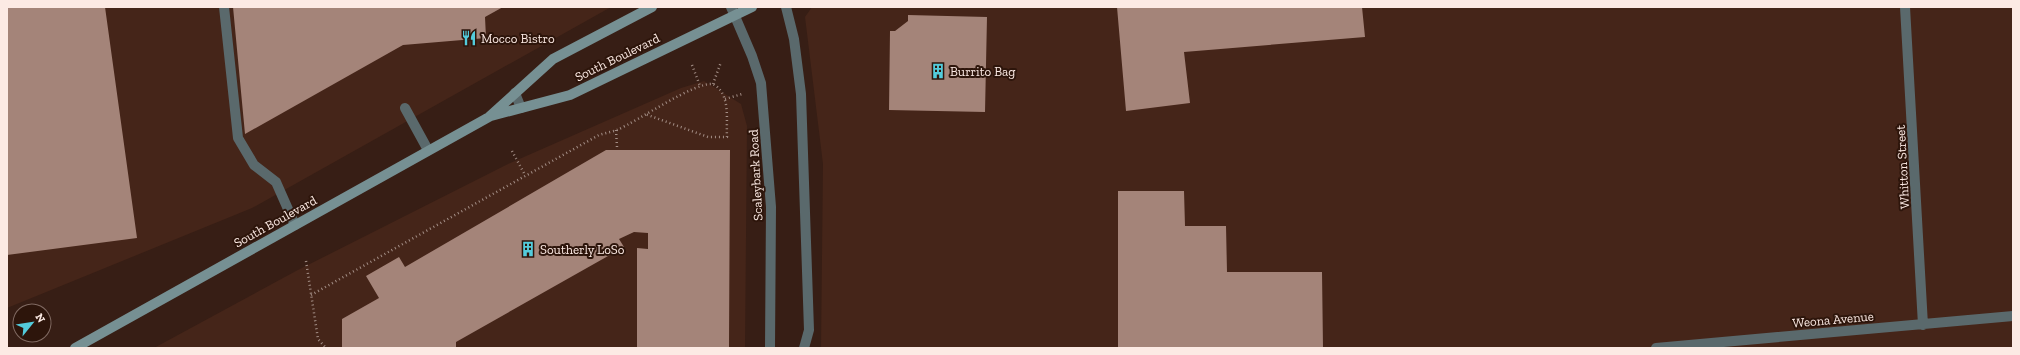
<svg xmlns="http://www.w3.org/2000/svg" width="2020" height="355" font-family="'Zilla Slab',serif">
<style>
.built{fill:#452519}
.building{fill:#a48479}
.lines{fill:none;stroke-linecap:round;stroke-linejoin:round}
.path{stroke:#a38e86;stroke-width:2.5;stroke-dasharray:1 3;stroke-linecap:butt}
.service{stroke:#5a696c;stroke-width:10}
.minor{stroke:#5a696c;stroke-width:10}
.tertiary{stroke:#5a696c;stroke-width:10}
.secondary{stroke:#769093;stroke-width:10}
.labels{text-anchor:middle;stroke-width:4;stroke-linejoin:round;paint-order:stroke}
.poi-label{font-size:13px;fill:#fceae4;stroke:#2d150b;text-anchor:start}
.street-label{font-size:13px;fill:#fceae4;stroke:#2d150b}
</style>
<rect width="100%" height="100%" fill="#371e15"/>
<path class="built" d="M7 7H611L252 208 7 308Z
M812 7H2013V348H821L823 164 805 17Z
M704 81 741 104 747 126 745 348H154L296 271 508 164 681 88Z"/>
<path class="building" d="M7 7H105L137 238 7 255Z
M233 7H503L485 17 486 38 403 45 245 134Z
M1117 7H1362L1365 37 1184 52 1190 103 1126 111Z
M908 15 987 17 985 112 889 110 890 31H895L908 21Z
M606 150H730L729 348H637V248L648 249V233L634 232 619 239 624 247 456 342V348H342V319L379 298 366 276 399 257 405 267Z
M1118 191H1184L1185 226H1226L1227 272H1322L1323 348H1118Z"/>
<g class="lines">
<path class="path" d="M692 65 700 86
M713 84 721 62
M725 99 742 94
M616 130 617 147
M512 151 525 175
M306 261 318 339 326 348
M311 295 599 135C605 133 611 132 617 130 638 121 694 82 713 84 731 94 726 119 727 137H708L645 114"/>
<path class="service" d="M224 7 238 138 254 165 276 182 295 225
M515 93 521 108
M405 108 428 150"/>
<path class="minor" d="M1905 7 1923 325
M1656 348 2013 316"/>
<path class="tertiary" d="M731 7 752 56 761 83 771 207 770 348
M786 7 794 39 801 94 809 330 804 348"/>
<path class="secondary" d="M491 116 570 95 752 7
M75 348 489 117 553 59 652 7"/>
</g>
<defs>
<g id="restaurant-bare" transform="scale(1.2)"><path d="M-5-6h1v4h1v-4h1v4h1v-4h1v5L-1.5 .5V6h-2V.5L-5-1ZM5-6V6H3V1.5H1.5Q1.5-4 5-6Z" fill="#53cbdb" stroke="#2d150b" stroke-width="2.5" paint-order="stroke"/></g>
<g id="building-bare" transform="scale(1.2)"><path d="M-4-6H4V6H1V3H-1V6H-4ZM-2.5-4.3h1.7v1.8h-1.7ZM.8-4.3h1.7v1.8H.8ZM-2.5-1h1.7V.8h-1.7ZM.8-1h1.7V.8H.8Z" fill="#53cbdb" stroke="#2d150b" stroke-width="2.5" paint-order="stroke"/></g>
</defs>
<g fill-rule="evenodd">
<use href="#restaurant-bare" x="469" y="38"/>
<use href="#building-bare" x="938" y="71"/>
<use href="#building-bare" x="528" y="249"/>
</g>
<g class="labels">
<g class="poi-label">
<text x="481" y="43">Mocco Bistro</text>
<text x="950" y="76">Burrito Bag</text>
<text x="540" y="254">Southerly LoSo</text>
</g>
<g class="street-label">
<text transform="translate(617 57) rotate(-26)" y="5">South Boulevard</text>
<text transform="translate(1902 167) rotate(-93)" y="5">Whitton Street</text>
<text transform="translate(755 175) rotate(-93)" y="5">Scaleybark Road</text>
<text transform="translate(275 221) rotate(-29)" y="5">South Boulevard</text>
<text transform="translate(1833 319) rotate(-5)" y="5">Weona Avenue</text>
</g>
</g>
<rect width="2020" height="355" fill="none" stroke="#fceae4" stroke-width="16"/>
<g transform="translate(32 323) rotate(60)"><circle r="19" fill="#2d150b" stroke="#806a62"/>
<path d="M0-3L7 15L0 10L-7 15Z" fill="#53cbdb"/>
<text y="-6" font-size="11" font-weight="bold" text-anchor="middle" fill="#fceae4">N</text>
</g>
</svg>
